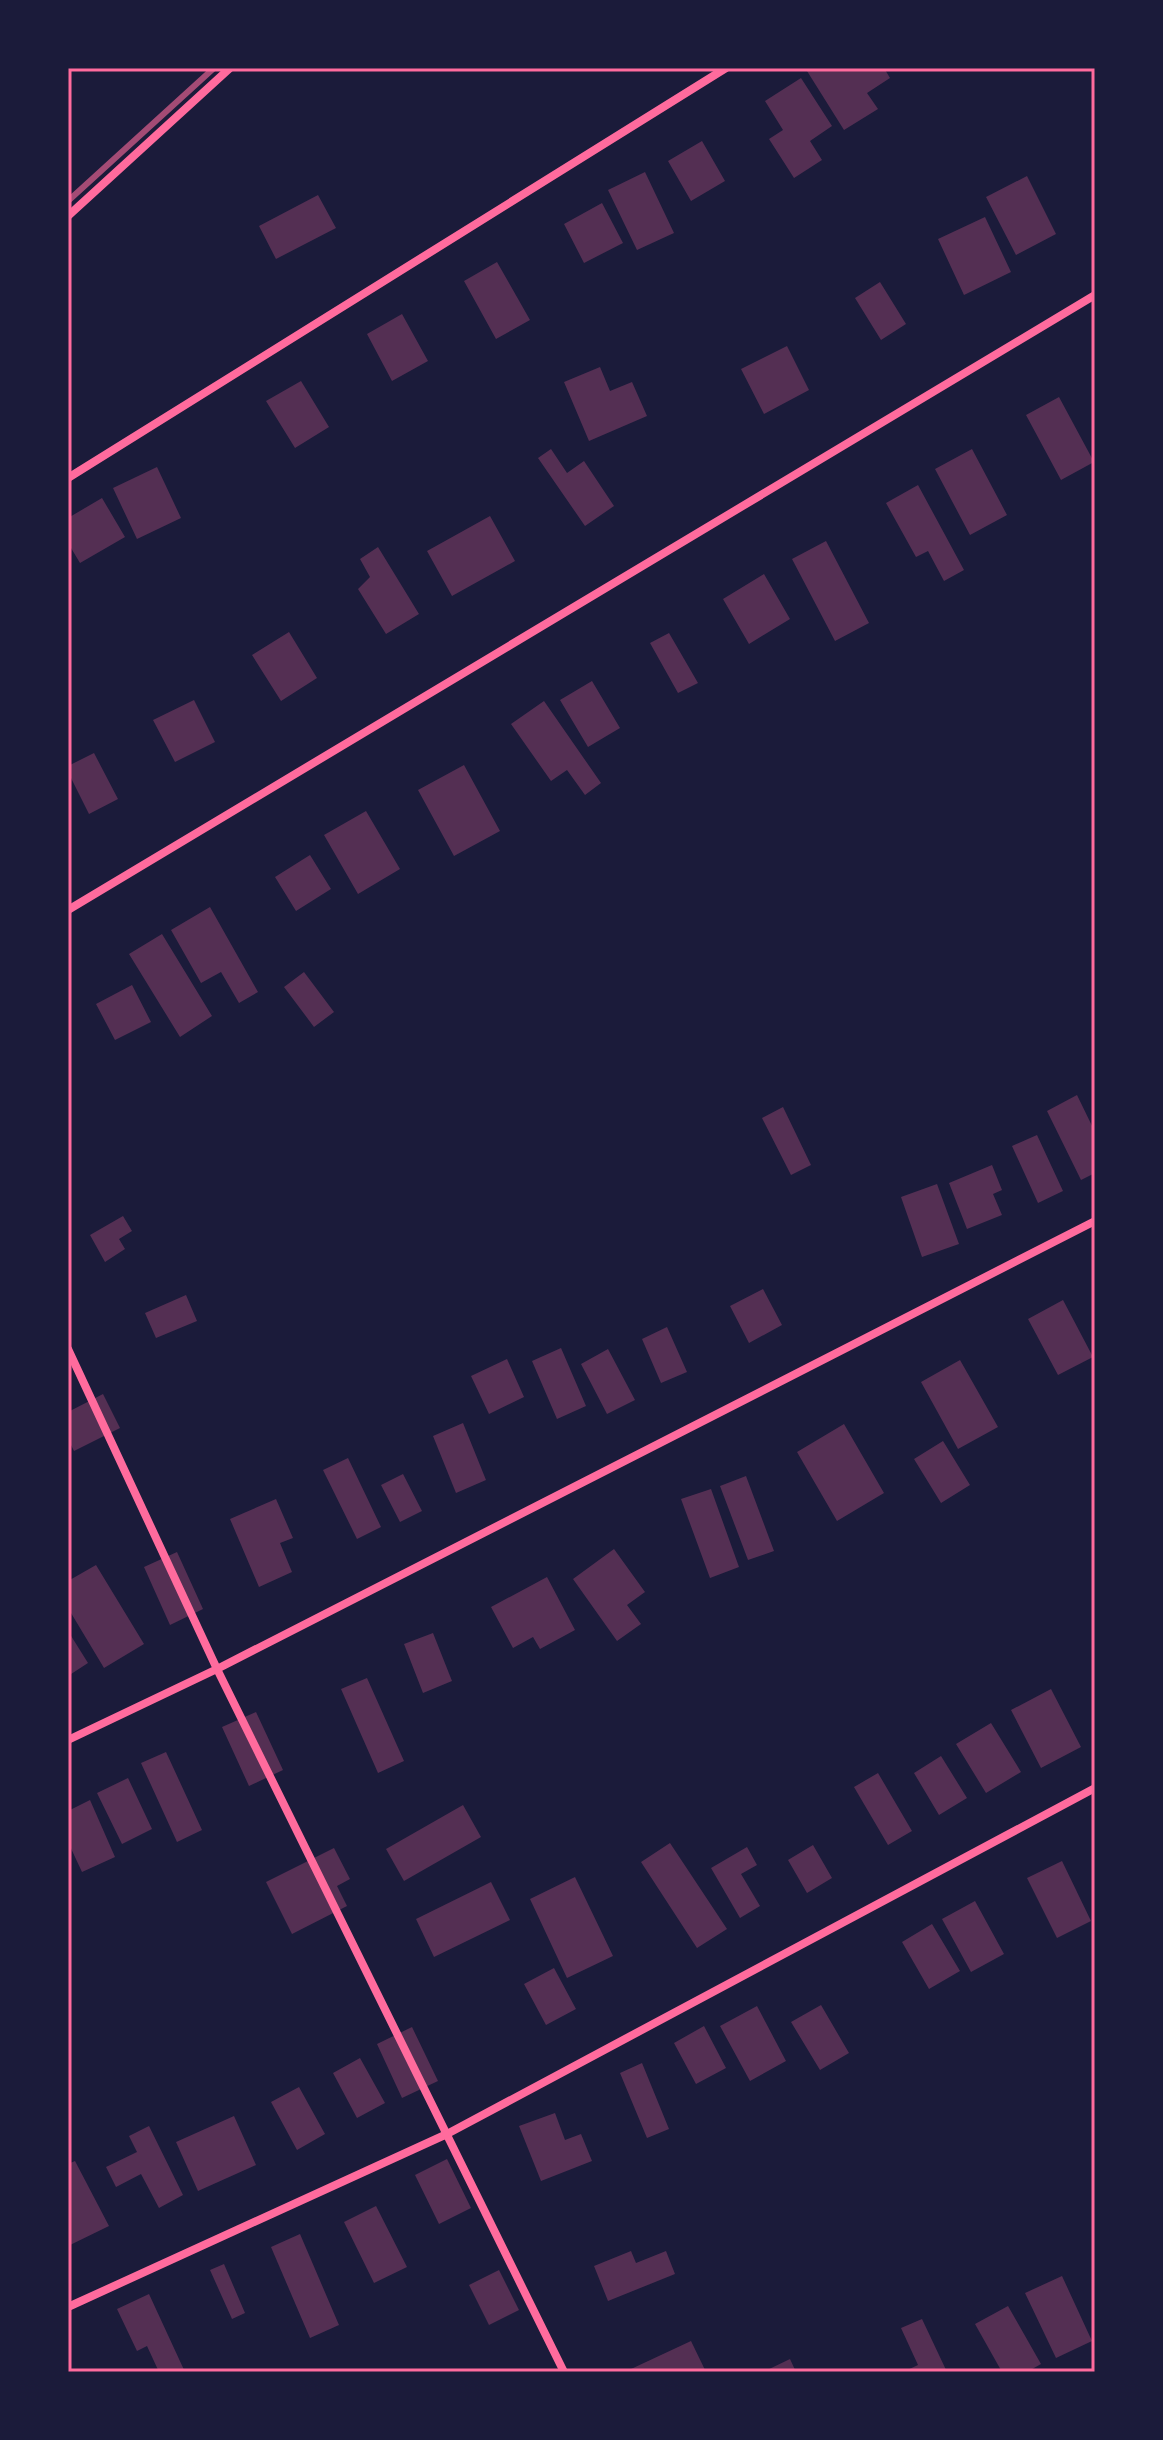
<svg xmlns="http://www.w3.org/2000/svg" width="1163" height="2440" font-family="'DejaVu Sans',sans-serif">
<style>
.building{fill:#542f53}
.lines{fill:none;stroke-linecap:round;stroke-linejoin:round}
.minor{stroke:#ff6b9d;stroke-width:8}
.rail{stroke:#a44b75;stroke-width:6}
.neatline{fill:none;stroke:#ff6b9d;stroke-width:3}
</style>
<rect width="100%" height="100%" fill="#1b1b3a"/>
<path class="building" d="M812 68H884L890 78 867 93 878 109 844 130 807 71Z
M801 78 832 126 810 141 822 160 794 178 769 139 783 130 765 101Z
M702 141 725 181 691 201 668 161Z
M645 172 674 233 637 250 608 190Z
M1027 176 1056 234 1016 255 986 197Z
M318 195 336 228 276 259 259 226Z
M602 203 623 243 584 263 564 224Z
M985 217 1011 272 964 295 938 239Z
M497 262 530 320 496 339 464 281Z
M880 282 906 324 881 340 855 298Z
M402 314 428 361 392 381 367 334Z
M787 346 809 390 764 414 741 369Z
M600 367 610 391 632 382 647 416 589 441 564 382Z
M301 381 329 427 295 448 266 401Z
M1059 397 1094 462 1061 480 1026 415Z
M551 449 567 473 584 461 614 506 585 526 538 458Z
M972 449 1007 515 970 535 935 469Z
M157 467 181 518 137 539 113 488Z
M918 485 964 570 944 581 928 551 916 557 886 503Z
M102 498 125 537 80 563 68 543V518Z
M490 516 515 561 452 596 427 551Z
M826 541 869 623 835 641 792 559Z
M378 547 419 614 386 634 358 589 370 577 360 559Z
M764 574 790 619 749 644 723 599Z
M289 632 317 678 281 701 252 655Z
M669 633 698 683 678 693 650 643Z
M592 681 620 728 588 747 560 700Z
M194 700 215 742 175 762 153 720Z
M544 701 601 783 585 795 567 770 551 781 511 724Z
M94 753 118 799 89 814 68 772V766Z
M464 765 500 831 454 856 418 790Z
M366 811 400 869 358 894 324 835Z
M310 855 331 889 296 911 275 877Z
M210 907 258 992 239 1003 221 972 201 983 171 930Z
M162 934 212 1016 180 1037 129 954Z
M304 972 334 1012 314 1027 284 987Z
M132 985 151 1022 115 1040 96 1004Z
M1077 1095 1095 1132V1173L1081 1180 1047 1111Z
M783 1107 811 1165 791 1175 762 1118Z
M1037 1135 1063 1191 1038 1203 1012 1146Z
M992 1165 1002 1190 993 1194 1002 1215 967 1229 949 1183Z
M937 1184 959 1244 922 1257 901 1197Z
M123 1216 132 1231 119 1239 125 1249 105 1262 90 1235Z
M763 1289 782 1325 749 1343 730 1306Z
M186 1295 197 1321 156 1338 145 1313Z
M1063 1300 1093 1357 1058 1375 1028 1319Z
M667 1327 687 1372 661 1383 642 1339Z
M561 1348 586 1406 557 1419 532 1361Z
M608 1349 635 1400 607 1414 581 1364Z
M507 1359 524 1397 489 1414 471 1376Z
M960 1360 998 1427 958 1449 921 1382Z
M103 1394 120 1428 74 1451 68 1439V1412Z
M463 1423 486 1480 456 1493 433 1436Z
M844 1424 884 1493 837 1521 797 1452Z
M943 1441 970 1485 941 1503 914 1459Z
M348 1458 381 1527 357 1539 323 1470Z
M403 1474 422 1511 400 1522 381 1485Z
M746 1476 774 1551 748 1560 720 1486Z
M711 1489 739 1567 710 1578 681 1499Z
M276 1499 293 1538 280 1543 292 1572 259 1587 230 1519Z
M614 1549 645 1592 627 1605 641 1624 617 1641 573 1579Z
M177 1552 203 1609 170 1625 144 1567Z
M96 1565 144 1644 104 1668 68 1608V1581Z
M547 1577 575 1630 540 1649 533 1637 513 1648 491 1607Z
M68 1631 88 1663 68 1676Z
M433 1633 452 1681 423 1693 404 1644Z
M367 1678 404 1761 378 1773 341 1689Z
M1051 1689 1081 1747 1041 1768 1011 1710Z
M256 1712 283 1770 249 1786 222 1727Z
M991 1723 1021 1772 986 1793 956 1744Z
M166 1752 202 1830 177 1842 141 1763Z
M941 1756 967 1798 939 1815 914 1773Z
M878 1773 912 1831 888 1845 854 1787Z
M128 1778 152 1829 122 1844 97 1793Z
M90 1800 115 1857 82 1872 68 1842V1811Z
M463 1805 481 1837 404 1881 386 1849Z
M670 1843 727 1929 697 1948 641 1862Z
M813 1845 832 1878 807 1893 788 1860Z
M747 1847 757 1865 741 1874 760 1906 740 1918 711 1868Z
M334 1848 350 1879 337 1886 347 1906 292 1934 266 1882Z
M1062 1861 1091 1921 1057 1938 1027 1878Z
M575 1877 613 1956 567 1978 530 1899Z
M491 1882 510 1920 434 1957 416 1919Z
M975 1901 1004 1954 971 1972 942 1919Z
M932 1924 960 1971 929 1989 902 1942Z
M554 1968 576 2009 546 2025 524 1984Z
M821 2005 849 2053 820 2070 791 2022Z
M757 2006 786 2061 750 2081 720 2026Z
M704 2026 726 2068 696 2084 674 2043Z
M412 2027 438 2081 402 2098 377 2044Z
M360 2058 385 2103 357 2118 333 2073Z
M642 2063 669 2129 647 2138 620 2073Z
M299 2087 325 2134 297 2150 271 2102Z
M555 2113 565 2140 581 2134 592 2161 541 2181 519 2126Z
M234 2116 256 2165 198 2191 176 2142Z
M149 2126 183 2195 159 2208 141 2174 116 2187 106 2167 137 2152 129 2136Z
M447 2159 471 2208 439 2224 415 2175Z
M75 2161 109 2226 68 2246V2164Z
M376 2206 407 2267 374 2283 344 2222Z
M300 2234 339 2325 310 2338 271 2247Z
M631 2251 636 2263 666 2251 675 2274 608 2301 594 2266Z
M224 2264 245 2313 232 2319 210 2270Z
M499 2270 519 2310 489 2325 469 2285Z
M1062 2276 1092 2341 1056 2358 1025 2293Z
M149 2294 185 2372H159L147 2346 137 2351 117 2309Z
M1008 2306 1041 2364 1027 2372H1002L975 2324Z
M922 2319 947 2372H903L918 2365 901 2328Z
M691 2341 706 2372H632L631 2369Z
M790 2359 796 2372H763Z"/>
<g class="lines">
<path class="minor" d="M68 216 230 68
M68 478 726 68
M68 910 1095 295
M68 1349 217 1669 564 2372
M68 1740 217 1669 1095 1221
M68 2307 447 2134 1095 1788"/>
<path class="rail" d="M68 201 214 68"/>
</g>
<rect width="1163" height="2440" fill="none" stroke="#1b1b3a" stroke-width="140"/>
<rect x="70" y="70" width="1023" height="2300" class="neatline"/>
</svg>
